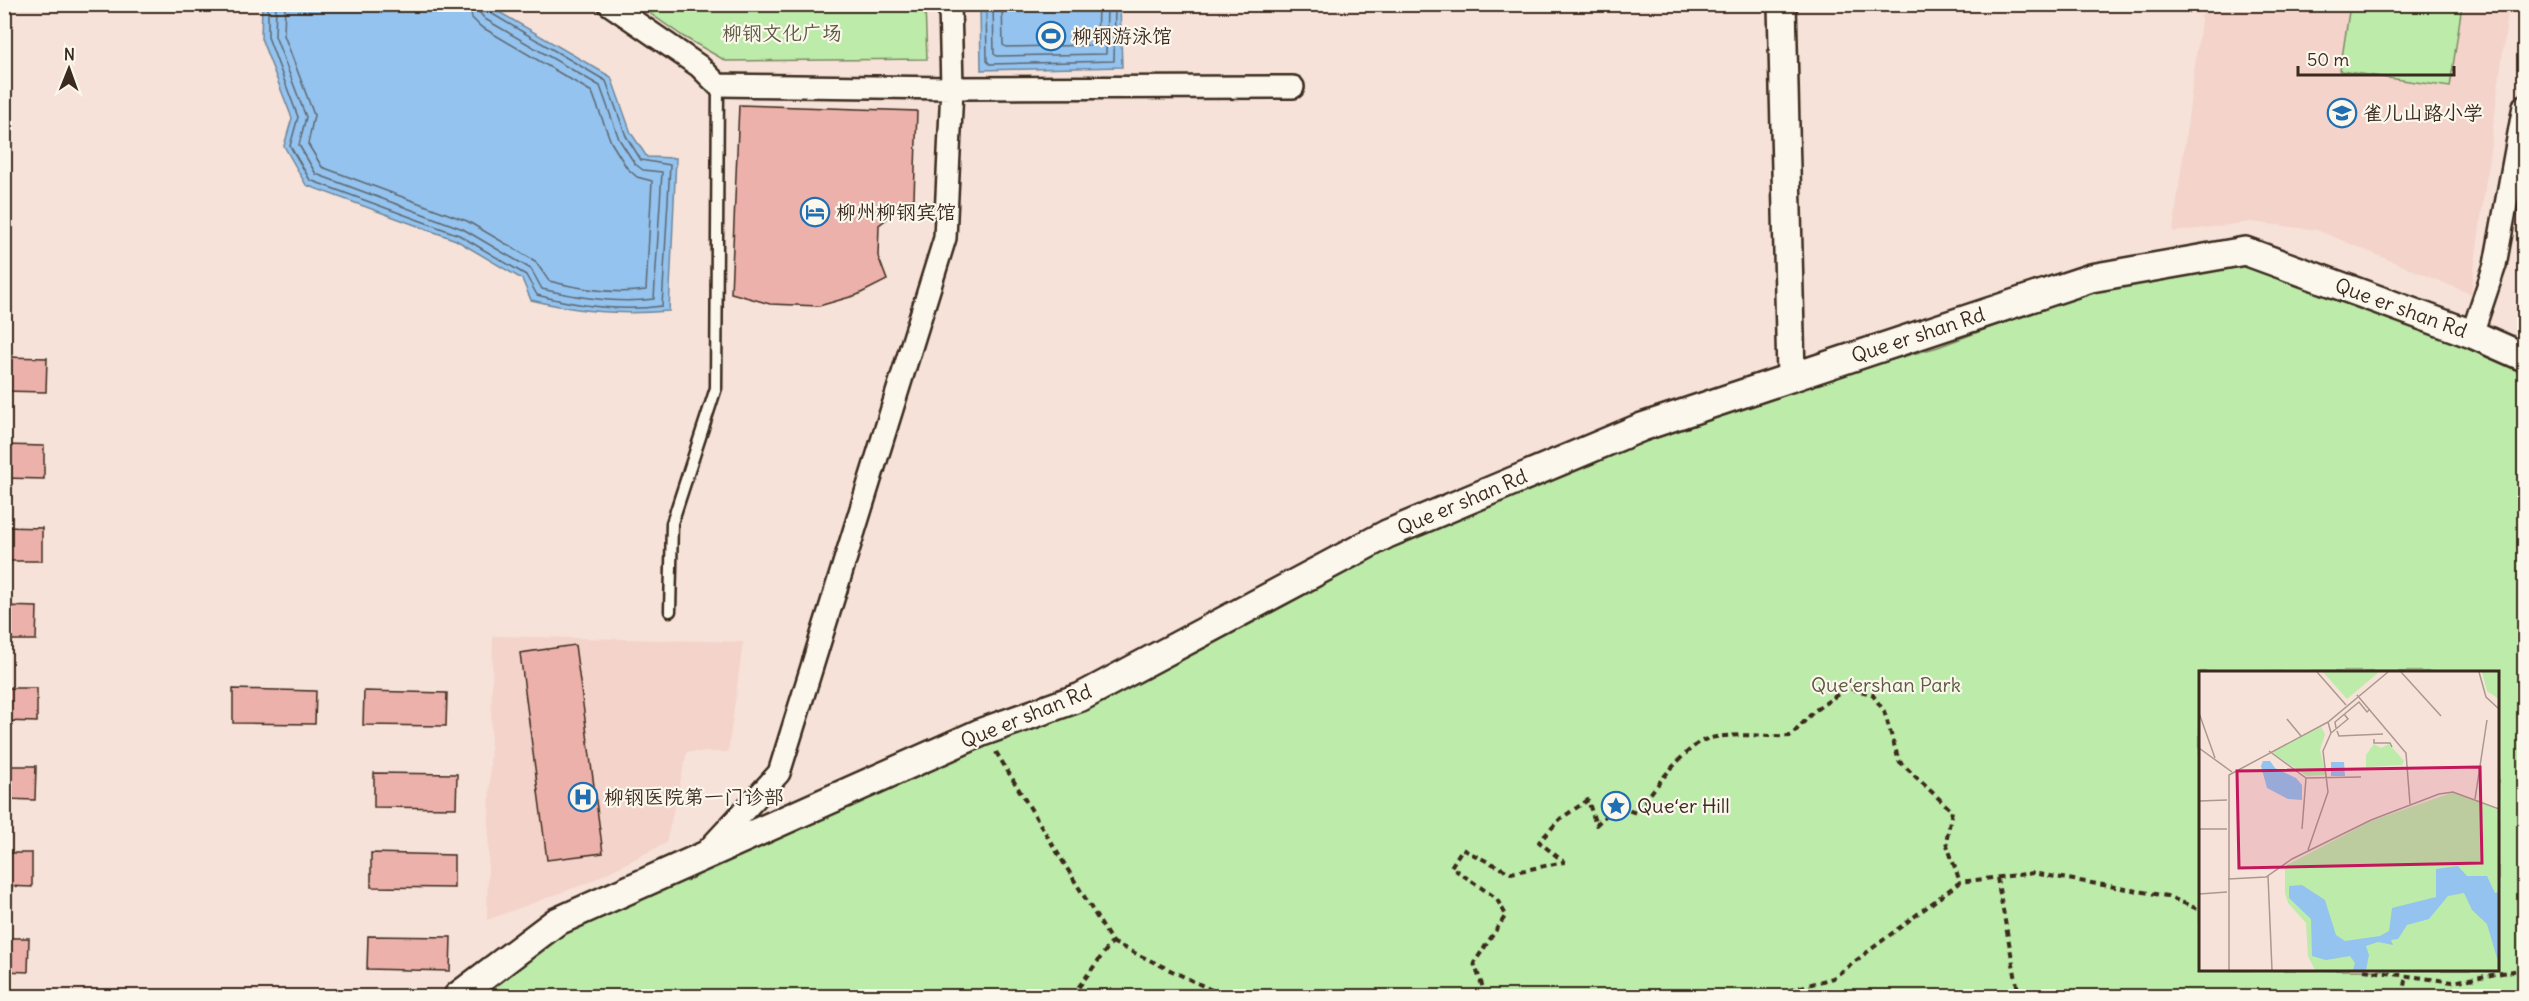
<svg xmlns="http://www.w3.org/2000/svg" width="2529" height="1001" font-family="Delius,'LXGW WenKai TC',sans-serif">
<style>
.built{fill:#f3d3ca}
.green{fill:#bdebaa;stroke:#7c8a64;stroke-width:1.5;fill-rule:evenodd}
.water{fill:#93c3ee;stroke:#70869b;stroke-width:1.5}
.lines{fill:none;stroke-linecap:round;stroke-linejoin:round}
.shore{stroke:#5e6771;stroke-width:1.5}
.building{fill:#ecb1aa;stroke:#3b2a1e;stroke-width:1.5}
.service-casing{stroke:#3b2a1e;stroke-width:15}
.minor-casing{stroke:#3b2a1e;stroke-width:26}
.tertiary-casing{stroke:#3b2a1e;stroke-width:32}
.path{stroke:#3b2a1e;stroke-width:4;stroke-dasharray:6 4.5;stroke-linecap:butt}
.service{stroke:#fbf7ec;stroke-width:10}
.minor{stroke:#fbf7ec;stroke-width:21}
.tertiary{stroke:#fbf7ec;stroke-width:27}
.labels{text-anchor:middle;stroke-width:4.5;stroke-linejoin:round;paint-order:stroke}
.park-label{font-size:20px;fill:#5c5a41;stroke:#fbf7ec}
.poi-label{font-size:20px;fill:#3b2a1e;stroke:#fbf7ec;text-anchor:start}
.street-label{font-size:20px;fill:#3b2a1e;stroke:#fbf7ec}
.inset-road{fill:none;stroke:#ab988e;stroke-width:1.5}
.view{fill:#c2185b;fill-opacity:0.15;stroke:#c2185b;stroke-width:3}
.inset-edge{fill:none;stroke:#3b2a1e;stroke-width:3}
</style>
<rect width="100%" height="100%" fill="#f6e2d8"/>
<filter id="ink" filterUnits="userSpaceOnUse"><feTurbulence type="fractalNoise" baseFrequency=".0167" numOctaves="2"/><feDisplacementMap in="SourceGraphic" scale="12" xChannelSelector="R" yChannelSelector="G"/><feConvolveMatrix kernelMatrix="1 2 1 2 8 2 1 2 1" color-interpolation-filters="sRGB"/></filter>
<g filter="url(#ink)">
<path class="built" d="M2203 5H2509L2471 294 2317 230 2251 222 2173 232Z
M493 636 743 642 728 752H687L666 843 587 883 487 920Z"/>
<path class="green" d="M638 5H925L927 59 726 61 684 37Z
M2350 5H2462L2450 87 2340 71Z
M2248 260 2524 365V996H479V990L568 931 1389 538 1783 390 1938 347 2094 289ZM2200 672H2498V970H2200Z"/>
<path class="water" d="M262 5H487L611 77 631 133 647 157 676 158 669 311C619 315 580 312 531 300L522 279 456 240 306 185 284 146 292 118 261 38Z
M980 5H1120L1122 67 981 70Z"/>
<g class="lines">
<path class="shore" d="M268 4V37L298 117 290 146 310 180 459 235 526 275 537 295C578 306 619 312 662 306L670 165 641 160 626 136 606 81 489 12 486 4
M276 4 275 36 306 117 299 145 316 174 463 229 531 269 542 289C579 298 617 304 654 299L662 172 643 170 635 164 619 139 600 86 485 19 479 12 478 4
M285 4 284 35 314 115 308 144 322 167 467 221 535 261 549 281C580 289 614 295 646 290L652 181 637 177 627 168 611 142 592 92 480 26 472 18 469 4
M986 4 987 61 990 64 1114 61 1115 4
M993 4 994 54 997 56 1106 54 1107 4
M1002 4 1003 45 1006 47 1097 45 1098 4"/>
</g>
<path class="building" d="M739 105 917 111 914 198 879 225 878 256 887 280 857 295 819 306 770 304 731 293Z
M4 357 47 358 46 392 4 391Z
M4 445 44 446V479L4 478Z
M4 527 42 528V561H4Z
M4 606 37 607 36 640H4Z
M575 645 603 853 547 860 520 653Z
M4 688H37V722L4 721Z
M233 689 316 691 315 724 233 723Z
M364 691 447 693 446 726 363 725Z
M4 766H36L35 800 4 799Z
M374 773 457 774 456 808 374 807Z
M4 853H32V887L4 886Z
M371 853 454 855V888L371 887Z
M368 936 451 937 450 971 367 969Z
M4 938H29L28 972 4 971Z"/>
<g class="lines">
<g class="service-casing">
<path id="service" d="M670 611 672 523 716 388 718 85"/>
</g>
<g class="minor-casing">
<path id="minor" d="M609 4 699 66 718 85 952 88 1293 87
M2472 334 2495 265 2524 106
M705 853 779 773 945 238 952 88 950 4"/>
</g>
<g class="tertiary-casing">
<path id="tertiary" d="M1782 4 1791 376
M458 996 556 922 982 732 1081 697 1387 534 1642 427 2091 278 2245 251 2472 334 2524 357"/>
</g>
<path class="path" d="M996 752 1112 942 1072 996
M1997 878 2019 996
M1112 942 1224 996
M2364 970 2453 982 2524 969
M1486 996 1474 963 1506 915 1496 898 1451 867 1462 849 1511 873 1564 862 1539 842 1560 819 1588 800 1596 825 1616 806 1636 813C1649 795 1686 745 1707 739 1732 732 1765 737 1791 736L1814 711 1847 688 1872 694 1884 711 1899 761 1952 811 1946 842 1960 882
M1769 996 1833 978 1960 882 2033 873 2167 896 2200 910
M2403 996 2407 976"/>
<use href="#service" class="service"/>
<use href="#minor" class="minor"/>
<use href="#tertiary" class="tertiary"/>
</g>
</g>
<defs>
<g id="stadium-ring" transform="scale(1.5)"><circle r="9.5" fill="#fbf7ec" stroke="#1f6fb2" stroke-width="1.5"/><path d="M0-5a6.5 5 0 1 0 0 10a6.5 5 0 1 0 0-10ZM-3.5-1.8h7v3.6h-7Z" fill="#1f6fb2"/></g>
<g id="school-ring" transform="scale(1.5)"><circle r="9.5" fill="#fbf7ec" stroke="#1f6fb2" stroke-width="1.5"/><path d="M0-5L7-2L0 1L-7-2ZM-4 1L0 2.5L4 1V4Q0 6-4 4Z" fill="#1f6fb2"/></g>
<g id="hotel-ring" transform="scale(1.5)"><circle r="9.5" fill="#fbf7ec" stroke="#1f6fb2" stroke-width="1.5"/><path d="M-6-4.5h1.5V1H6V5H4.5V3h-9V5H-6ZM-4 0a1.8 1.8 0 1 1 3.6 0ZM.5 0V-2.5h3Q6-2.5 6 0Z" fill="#1f6fb2"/></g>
<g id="hospital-ring" transform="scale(1.5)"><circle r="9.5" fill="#fbf7ec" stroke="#1f6fb2" stroke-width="1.5"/><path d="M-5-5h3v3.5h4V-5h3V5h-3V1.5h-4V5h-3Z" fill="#1f6fb2"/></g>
<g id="sight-ring" transform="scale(1.5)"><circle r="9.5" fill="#fbf7ec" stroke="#1f6fb2" stroke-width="1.5"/><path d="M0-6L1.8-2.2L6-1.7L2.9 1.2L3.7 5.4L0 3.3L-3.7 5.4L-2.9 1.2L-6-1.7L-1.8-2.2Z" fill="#1f6fb2"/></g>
</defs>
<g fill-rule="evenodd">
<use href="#stadium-ring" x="1051" y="36"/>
<use href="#school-ring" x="2342" y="113"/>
<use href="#hotel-ring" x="815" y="212"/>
<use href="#hospital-ring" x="583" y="797"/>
<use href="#sight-ring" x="1616" y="806"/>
</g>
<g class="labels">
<g class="park-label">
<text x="782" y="40">柳钢文化广场</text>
<text x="1886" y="692">Que‘ershan Park</text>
</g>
<g class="poi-label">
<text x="1072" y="43">柳钢游泳馆</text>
<text x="2363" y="120">雀儿山路小学</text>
<text x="836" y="219">柳州柳钢宾馆</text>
<text x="604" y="804">柳钢医院第一门诊部</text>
<text x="1637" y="813">Que‘er Hill</text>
</g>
<g class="street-label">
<text transform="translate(2401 308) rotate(20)" y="7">Que er shan Rd</text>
<text transform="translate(1918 335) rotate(-18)" y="7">Que er shan Rd</text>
<text transform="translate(1462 502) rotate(-23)" y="7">Que er shan Rd</text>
<text transform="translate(1026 716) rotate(-22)" y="7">Que er shan Rd</text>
</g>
</g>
<g transform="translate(2199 671)">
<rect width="300" height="300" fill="#f6e2d8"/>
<path d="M124 1H180L148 28ZM283 1H300V28L288 20ZM122 56 126 63 121 79 127 104 108 105 75 83 74 80ZM175 73 182 77 190 73 205 90 203 94 167 96V84ZM255 121 300 139V299H116L109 285 107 252 89 232 86 222V195L172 150Z" fill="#bdebaa"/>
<path d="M64 90H71L76 97 97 107 103 114V129L89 128 68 117 62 95ZM132 91H145L146 105H132ZM259 195 268 205H288L296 222 300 221V294L288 253 273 239 265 222 249 225 230 248 208 254 199 268 192 269 194 274 179 271 167 275 170 284 167 299H154L156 292 151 285 127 289 113 285 112 248 90 227V215L103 214 126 229 137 264 146 270 181 265 190 260 193 237 237 226V198Z" fill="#93c3ee"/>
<path class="inset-road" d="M118 1 147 34M202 1 242 45M280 1 287 26 300 38M158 24 207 82 211 133M0 42 16 87M88 48 102 65M137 57 136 51 160 31 168 41 171 38M138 60 140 65 184 63M132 62 149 48 145 43M175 68V72H191L193 76M0 77 33 101M70 80 107 107 162 106M276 128 288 49M0 130 28 129M0 158H28M103 158 107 107M109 179 129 121 124 80 132 62 129 51M69 205 73 299M29 208 67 206 93 188 172 149 240 123 254 121 300 138M0 223 28 221M30 299V104L129 51 189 1"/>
<path class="view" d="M281 96 283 192 40 197 38 100Z"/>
<rect width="300" height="300" class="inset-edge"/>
</g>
<rect width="2529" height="1001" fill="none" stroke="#fbf7ec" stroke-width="24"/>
<rect x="12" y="12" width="2505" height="977" fill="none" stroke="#3b2a1e" stroke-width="2" filter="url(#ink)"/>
<g transform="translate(69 69) rotate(1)" stroke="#fbf7ec" stroke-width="4.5" paint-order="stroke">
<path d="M0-4.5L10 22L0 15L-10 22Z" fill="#3b2a1e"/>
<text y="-9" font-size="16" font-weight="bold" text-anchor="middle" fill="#3b2a1e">N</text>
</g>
<path d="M2298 66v9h156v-9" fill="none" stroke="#3b2a1e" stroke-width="3"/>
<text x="2307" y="66" font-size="18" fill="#3b2a1e" stroke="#fbf7ec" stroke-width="4.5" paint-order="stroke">50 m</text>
</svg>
